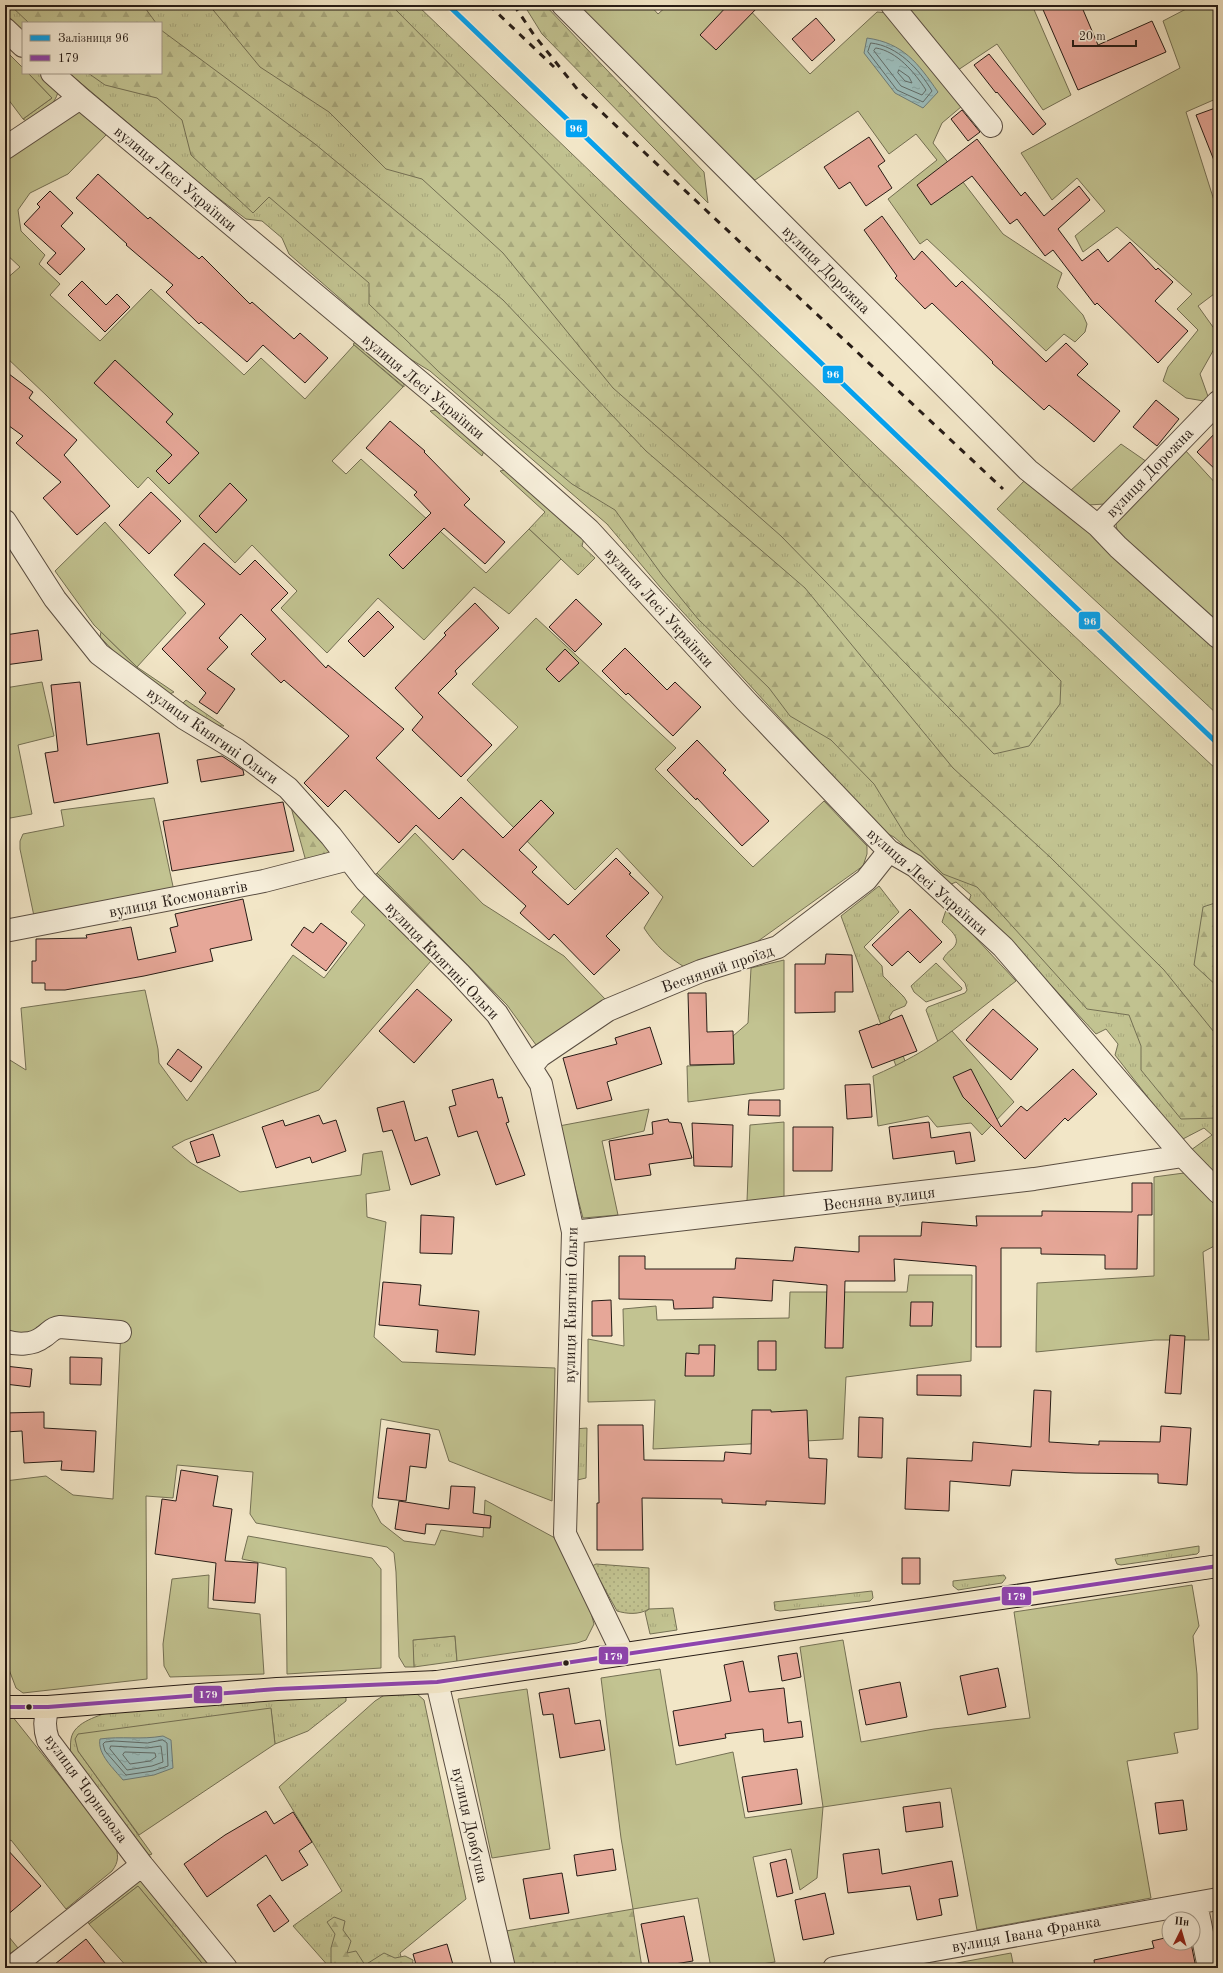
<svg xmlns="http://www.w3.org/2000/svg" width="1223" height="1973" font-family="'Old Standard TT',serif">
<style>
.grass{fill:url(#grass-tufts);stroke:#747054}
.forest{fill:url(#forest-firs);stroke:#747054}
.park{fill:url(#park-dots);stroke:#747054}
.garden{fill:#c2c391;stroke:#747054}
.water{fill:url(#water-ripples);stroke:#6e7d7a}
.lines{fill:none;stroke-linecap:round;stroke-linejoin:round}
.shore{stroke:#626d69;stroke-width:1}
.building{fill:#e6a798;stroke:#271c16}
.minor-casing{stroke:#5a4e42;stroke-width:24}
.major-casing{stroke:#271c16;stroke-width:24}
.minor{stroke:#f7efdb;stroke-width:22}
.major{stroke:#f2e6c7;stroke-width:22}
.rail{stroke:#271c16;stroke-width:3;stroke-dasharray:7 7;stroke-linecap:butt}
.bus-1-casing{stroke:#f7efdb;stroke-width:7}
.bus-1{stroke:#8e44ad;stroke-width:4}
.rail-1-casing{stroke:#f7efdb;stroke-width:8}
.rail-1{stroke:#02a3f3;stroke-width:5}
.bus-dot{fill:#271c16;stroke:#f7efdb;stroke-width:1.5}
.labels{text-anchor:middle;stroke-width:3;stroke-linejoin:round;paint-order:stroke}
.street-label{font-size:16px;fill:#271c16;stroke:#f7efdb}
.line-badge{stroke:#f7efdb;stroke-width:1.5}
.badge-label{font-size:11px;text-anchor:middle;font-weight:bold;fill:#fff}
</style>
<defs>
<pattern id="grass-tufts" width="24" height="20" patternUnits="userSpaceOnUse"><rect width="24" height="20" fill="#c2c391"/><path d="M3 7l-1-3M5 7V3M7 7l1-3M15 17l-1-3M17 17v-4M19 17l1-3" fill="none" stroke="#a7a77c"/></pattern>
<pattern id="forest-firs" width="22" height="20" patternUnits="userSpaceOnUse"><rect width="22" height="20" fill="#c2c391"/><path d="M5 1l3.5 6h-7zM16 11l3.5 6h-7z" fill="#a7a77c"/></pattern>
<pattern id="park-dots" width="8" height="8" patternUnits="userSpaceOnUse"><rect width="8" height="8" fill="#c2c391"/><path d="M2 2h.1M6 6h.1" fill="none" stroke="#a7a77c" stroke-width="1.8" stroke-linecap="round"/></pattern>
<pattern id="water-ripples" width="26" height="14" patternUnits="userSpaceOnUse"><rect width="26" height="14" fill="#9dbebc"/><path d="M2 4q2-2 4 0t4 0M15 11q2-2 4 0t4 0" fill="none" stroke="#87a3a1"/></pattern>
</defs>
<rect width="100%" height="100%" fill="#f2e6c7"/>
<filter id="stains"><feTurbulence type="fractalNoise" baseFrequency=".005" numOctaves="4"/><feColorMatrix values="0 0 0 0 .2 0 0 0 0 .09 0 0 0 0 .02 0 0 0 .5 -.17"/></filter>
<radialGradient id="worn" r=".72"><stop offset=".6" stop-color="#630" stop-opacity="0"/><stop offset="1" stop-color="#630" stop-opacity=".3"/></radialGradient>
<path class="grass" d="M5 5H417L1054 617 1218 771V1179L1191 1150 1212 1135 1204 1128 1181 1140 1115 1055 1118 1044 1106 1029 1096 1034 989 918 969 901 971 895 956 882 949 885 894 837 884 832 660 587 607 524 430 371 407 357 289 254 282 238 262 221 246 219 205 188 69 73H161V23H23V32L5 15Z
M28 73H42L58 91C56 106 39 114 28 122L23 119 52 98Z
M356 342 404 382V387L353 344Z
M436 410 484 451 482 456 430 411Z
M509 469 584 538 582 546 595 558 578 575 529 529 545 512 500 471Z
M1027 478 1095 534 1218 649V715L997 509Z
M101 632 137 667 174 692 168 695 131 669 100 637Z
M186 700 224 726H216L182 704Z
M377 873 437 933 425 926 375 875Z
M879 886 899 912 864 947 882 966 883 976 904 997 907 1002 905 1006 893 1011 889 1017 905 1061 896 1066 841 916Z
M947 907 1016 981 938 1042 926 1010 928 1007 965 993 967 990 965 983 943 959C945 955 948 952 952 949 963 939 951 931 942 922Z
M936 963 962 988 961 990 926 1002 914 992 911 986Z
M587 1428 586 1478 573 1481 574 1429Z
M1199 1546V1552L1197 1554 1121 1565 1117 1564 1115 1559Z
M1004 1575 1006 1578 1002 1583 958 1590 953 1586V1581Z
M872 1591 873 1598 870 1601 780 1611 775 1610 774 1602Z
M673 1608 677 1630 650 1634 645 1612 649 1609Z
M455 1636 457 1661 414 1667 412 1640Z
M416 1693 424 1700 466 1899 400 1953 404 1968H330L293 1926 342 1891 279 1787 375 1701 386 1694Z
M346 1696V1701L308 1731 275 1744 271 1709 78 1751 152 1854 147 1856 70 1755C71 1750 70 1744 71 1739 74 1721 100 1716 114 1710Z
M138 1880H141L212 1968H206L138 1886 89 1924 88 1922Z"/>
<path class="forest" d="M10 5H143L156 23H29Z
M209 5H391L1061 681 1060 704 1029 746 994 754 781 536 613 388 503 253 422 179 386 169 329 112 260 67Z
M524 5H545L704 172 708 203 542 34Z
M161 30 315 144 503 300 646 451 805 588 953 768 1050 857 1164 970 1218 1037V1118L1181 1119 1141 1070V1046L1129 1015 1087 1009 977 887 943 874 906 836 874 784 831 740 790 716 769 688 698 619 662 575 615 510 572 484 492 418 439 372 369 304V283L269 197 253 213 191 155 182 120 157 98 105 85 88 73H161Z
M289 800 337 855 307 865Z
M1218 902V987L1194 965 1203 907Z
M633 1909 642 1968H514L506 1931Z
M334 1917 345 1921 343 1930 351 1941 347 1953 356 1951 365 1965 384 1953 395 1958 405 1956 413 1960 412 1968H341L331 1963V1948L335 1934 327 1922Z"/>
<path class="park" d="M596 1564 649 1568V1609C639 1615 627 1614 617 1611L592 1566Z"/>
<path class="garden" d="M576 5H650L658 14 668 5H745L810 74 877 12 891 13 968 101 942 123 933 143 1003 234 1062 273 1057 287 1083 315 1087 324 1085 332 1075 342 1064 334 1046 351 927 239 920 244 888 199 937 160 916 134 889 154 858 111 755 180 676 109Z
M899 5H1032L1071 95 1043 110 997 44 955 72Z
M1191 5H1218V98L1186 112 1218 213V291L1198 306 1218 334V342L1200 374 1210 402 1186 398 1163 381 1168 367 1198 330 1177 309 1192 294 1117 227 1083 252 1075 236 1105 211 1077 178 1052 200 1021 153 1180 68 1163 21 1186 9Z
M5 50 23 68V73H28L52 98 23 119 5 95Z
M80 109 108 133 68 174 30 193 18 210 21 231 45 255 39 264 60 284 50 295 100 341 151 289 244 375 261 358 305 399 354 345 403 387 332 461 346 474 361 459 486 573 529 529 561 559 509 614 474 587 424 640 378 598 327 653 281 608 297 591 252 545 235 563 148 477 138 488 47 396 5 356V280L20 267 5 253V159Z
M1121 444 1150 464 1105 504 1088 505 1069 492Z
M1185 450 1218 486V630L1120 542 1116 525 1118 518Z
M105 522 186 613 137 667 94 625 55 571Z
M536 618 676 748 655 769 753 867 824 801 867 846V854L863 866 754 944 686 968C669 958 655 945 644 928L663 897 617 848 575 890 467 780 518 727 472 684Z
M42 682 54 736 18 745 32 814 5 819V688Z
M154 798 174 891 35 921 20 849V841L23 834 64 826 61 810Z
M415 833 483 904 564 956 605 999 539 1049 507 1005 377 873Z
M365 895 431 961 319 1090 185 1140 172 1147 191 1163 240 1192 361 1175 363 1154 382 1151 390 1190 366 1194 367 1217 386 1222 374 1337 402 1362 555 1368 552 1501 449 1461 439 1430 381 1419 372 1506 381 1523 404 1541 435 1545 441 1530 483 1537 485 1500 555 1538 591 1613 594 1624 586 1640 577 1643 457 1661 455 1636 413 1640 414 1667H405L399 1657 396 1572 394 1553 387 1547 256 1523 250 1514 253 1472 177 1465 173 1498 146 1496 147 1679 23 1693 16 1688 5 1659V1481L46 1476 73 1495 113 1499 121 1328 5 1336V1057L26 1070 21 1008 145 990 158 1049 159 1063 187 1101 293 955 324 978 365 925 351 912Z
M784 960V1089L688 1102 687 1066 734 1064 733 1036 748 1023 751 968Z
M952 1031 1014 1102 982 1135 971 1123 937 1127 928 1116 878 1126 873 1076C901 1064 927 1050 952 1031Z
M649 1109 644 1131 602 1141 618 1215 583 1218 559 1126Z
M784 1122V1197L747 1201 750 1125Z
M1184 1173 1218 1208V1244L1203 1252 1209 1340H1155L1036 1352 1037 1283 1154 1276V1177Z
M909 1275H972L971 1361 846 1377 843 1439 653 1449 655 1400 588 1402V1339L624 1346 623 1309 656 1306 657 1320 789 1318 790 1292H907Z
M248 1536 372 1558 381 1569V1668L287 1674 286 1568 242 1559Z
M209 1575 208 1608 260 1614 264 1674 170 1677 164 1666 163 1644 172 1579Z
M1192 1585 1199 1626 1193 1636 1197 1674 1198 1729 1174 1733 1178 1753 1127 1761 1151 1898 977 1930 951 1788 823 1807 817 1878 800 1890 791 1849 753 1857 775 1962 736 1968H711L698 1898 633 1909 621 1838 601 1678 660 1669 676 1765 733 1752 745 1818 823 1807 800 1647 843 1640 861 1742 934 1729 1030 1718 1014 1612Z
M527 1689 550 1849 492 1858 458 1699Z
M271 1708 275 1744 139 1835 78 1751 75 1739 78 1734Z
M12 1716 114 1844C119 1854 119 1862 112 1871L66 1909 11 1840 5 1844V1717Z
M138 1886 206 1968H128L89 1924Z
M5 1932 18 1948 5 1957Z
M1011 1953 1014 1968H930Z"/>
<path class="water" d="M867 38C903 43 918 63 938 92L923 108 895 93 864 53Z
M163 1736 171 1740 173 1768 154 1775 123 1780C114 1769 97 1754 100 1739 121 1736 141 1740 163 1736Z"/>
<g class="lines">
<path class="shore" d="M871 43C898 46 919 69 932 91L923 102 897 90 868 52Z
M876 48C897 51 915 73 926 90L922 95 901 86 874 51Z
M899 70 909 77 912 83 905 81 898 73Z
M163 1740 167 1743 168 1766 153 1771 126 1775 105 1751 103 1744 105 1742 114 1741 147 1743Z
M111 1746 147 1748 161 1746 163 1762 152 1766 127 1770 110 1749Z
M125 1752 155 1753 156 1757 150 1761 130 1764 123 1755Z"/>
</g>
<path class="building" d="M728 5H760L716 50 700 35Z
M1041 5H1081L1098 45 1152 21 1166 52 1078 90Z
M816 18 835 40 812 61 792 39Z
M989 54 1046 124 1033 135 997 92 996 93 974 65Z
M1218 107V168H1217L1196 115Z
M962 110 980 132 968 141 951 119Z
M869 137 885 161 878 166 892 188 866 206 850 182 839 189 824 167Z
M977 139 1021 196 1025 192 1044 216 1079 186 1090 200 1058 229 1082 261 1098 249 1108 262 1130 242 1156 270 1158 268 1173 282 1155 301 1188 331 1158 363 1097 303 1095 305 1053 250 1045 256 1017 219 1010 224 972 176 931 205 917 185Z
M98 174 148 219 150 217 199 259 202 256 250 304 252 302 294 339 300 333 328 358 305 383 263 345 247 362 201 322 199 324 166 292 173 285 126 245 127 244 76 198Z
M50 191 73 213 61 226 85 249 60 275 47 263 56 253 24 224 40 207 37 204Z
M882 216 914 260 922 251 956 287 962 281 1046 362 1066 343 1088 364 1077 375 1120 411 1094 442 1049 405 1044 410 992 363 993 362 932 303 925 309 895 278 897 276 864 230Z
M82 281 106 305 117 294 130 307 105 332 68 295Z
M115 360 173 414 166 422 199 453 169 484 156 471 172 455 94 383Z
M5 371 33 392 29 398 77 440 64 455 110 506 77 535 43 498 61 482 16 443 23 436 5 423Z
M1156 400 1179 419 1157 446 1133 427Z
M390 421 425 451 424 452 470 499 464 505 505 542 485 564 444 528 403 569 389 555 431 513 414 495 417 492 366 448Z
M1218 430V472L1197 452Z
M230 483 247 500 216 533 199 516Z
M151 492 181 521 149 554 119 525Z
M204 543 240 575 255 560 288 593 271 610 326 668 328 665 404 729 376 758 439 819 461 797 503 838 541 800 554 813 519 850 537 867 532 872 568 905 616 858 631 873 629 874 649 893 606 936 620 950 594 975 554 934 549 940 520 913 526 906 463 849 453 860 416 825 399 843 345 790 328 807 304 783 349 736 284 680 281 683 251 654 266 639 241 614 219 638 228 647 207 669 235 689 217 714 199 702 206 693 162 649 205 604 174 575Z
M576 599 602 624 575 652 549 627Z
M475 603 499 628 455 671 457 674 438 693 492 745 461 777 412 730 423 717 395 688 446 635 444 633Z
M378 611 394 627 364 657 348 641Z
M38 630 42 660 5 665V635Z
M625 648 667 690 675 682 701 707 673 736 628 693 626 695 602 671Z
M565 649 579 663 559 682 546 669Z
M80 682 87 745 159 733 168 783 54 803 45 753 58 751 51 685Z
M697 740 726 770 723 773 769 821 742 846 697 798 696 800 667 770Z
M222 756 243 770 244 775 201 782 197 760Z
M283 802 294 851 172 871 163 821Z
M243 899 252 940 210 949 213 961 144 976 65 990H45V983H32V961H36V939L87 938 86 935 131 927 138 960 176 952 170 928 178 926 175 914Z
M910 909 942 942 920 963 908 951 892 966 872 945Z
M321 923 347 943 326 971 291 945 304 927 313 933Z
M826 954 852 955 853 992H835V1012L795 1013V964H825Z
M417 989 452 1020 414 1063 379 1031Z
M688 993H706L707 1032 733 1031 734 1064 690 1065Z
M993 1009 1038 1049 1011 1080 966 1040Z
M902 1015 917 1051 872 1068 859 1031 878 1024V1025Z
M650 1027 662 1064 607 1082 612 1100 577 1109 563 1058 617 1044 615 1038Z
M178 1049 202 1067 191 1082 167 1064Z
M971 1069 1001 1127 1021 1106 1027 1111 1073 1069 1097 1094 1068 1121 1065 1118 1025 1159 963 1097 953 1077Z
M493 1079 498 1098 502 1097 509 1122 506 1123 525 1175 496 1185 477 1131 458 1137 449 1107 456 1105 452 1090Z
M870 1084 872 1117 847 1119 845 1085Z
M749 1100H780V1116L748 1115Z
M404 1101 415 1141 427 1137 440 1175 411 1185 392 1130 383 1132 377 1108Z
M319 1115 323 1124 336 1120 346 1151 312 1163 310 1157 276 1168 262 1127 283 1120 285 1126Z
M668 1119 669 1122 681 1123 692 1158 649 1164 651 1175 615 1180 609 1141 653 1134 652 1122Z
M929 1122 931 1138 970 1132 975 1161 956 1164 954 1151 893 1159 889 1127Z
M692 1123 733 1125 732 1167 694 1166Z
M793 1127H833L832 1171H793Z
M213 1134 220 1156 197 1163 190 1142Z
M1132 1183H1152V1215H1138L1137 1269H1105V1255L1041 1254V1248H1001V1347H976V1266L894 1259 895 1281H845L843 1348H825L827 1285 773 1280 772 1301 713 1297V1308L674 1309 673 1300 619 1299V1256H645V1269H735L736 1258 793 1261 795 1247 859 1252V1236H921L922 1222 977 1226 976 1216H1042V1211L1132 1212Z
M421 1215 454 1217 452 1254 420 1253Z
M383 1282 421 1285 419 1305 479 1311 475 1355 436 1352 438 1330 379 1325Z
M611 1300 612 1336H592V1301Z
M911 1302H933L932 1326H910Z
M1170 1335 1185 1336 1181 1394 1165 1393Z
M758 1341H776V1370H758Z
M699 1345H715L714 1376H685L686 1353 699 1354Z
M70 1357 102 1358 101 1385 70 1384Z
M5 1366 32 1369 30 1387 5 1384Z
M917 1375H961V1396L917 1395Z
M1034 1390 1051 1391 1049 1442 1099 1445V1441L1160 1442 1161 1426 1191 1428 1187 1485 1158 1483V1474L1075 1473 1012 1470 1010 1486 950 1481 949 1511 905 1509 907 1458 972 1461 973 1442 1031 1447Z
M752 1410H771V1412L807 1410 809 1458 827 1459 825 1504 766 1501V1505L722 1503V1499L642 1498 643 1550H597V1503H599L598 1425H643L644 1460 724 1461 725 1452 751 1454Z
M44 1412V1428L96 1431 94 1472 61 1470 62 1461 24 1463 22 1431 5 1432V1413Z
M859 1417 883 1418 882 1458 858 1457Z
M387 1428 430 1434 426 1468 410 1466 406 1501 378 1498Z
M181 1470 218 1476 213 1506 232 1509 225 1561 258 1563 255 1603 213 1600 216 1563 155 1554 162 1499 176 1501Z
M451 1486 475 1487 473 1513 491 1516 490 1528 426 1524 425 1534 395 1529 399 1501 449 1509Z
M902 1558H920V1584H902Z
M797 1653 801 1677 782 1681 778 1656Z
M743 1661 749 1692 784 1688 788 1723 801 1721 803 1737 764 1742 763 1729 725 1734 726 1738 679 1746 673 1711 731 1701 724 1665Z
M998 1668 1006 1707 968 1715 960 1676Z
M900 1682 907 1717 866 1725 859 1690Z
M569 1688 575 1724 600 1720 605 1750 560 1758 553 1714 543 1715 539 1693Z
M797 1769 802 1804 748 1812 742 1777Z
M1183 1800 1187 1830 1159 1834 1155 1803Z
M940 1802 943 1827 906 1832 903 1807Z
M266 1811 274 1824 293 1812 312 1842 299 1851 308 1865 282 1881 266 1855 207 1897 184 1864 225 1835Z
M5 1847 41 1886 5 1917Z
M613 1849 616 1870 577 1876 574 1855Z
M879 1849 882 1874 952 1861 958 1896 939 1899 942 1915 917 1920 910 1886 848 1893 843 1854Z
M786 1859 793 1893 777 1897 770 1863Z
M562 1873 569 1913 530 1919 523 1879Z
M825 1893 834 1934 803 1940 795 1900Z
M270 1895 289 1921 274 1932 257 1905Z
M684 1916 693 1961 650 1968 641 1924Z
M1169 1937V1943H1191L1196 1968H1095L1094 1960 1154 1948 1152 1941Z
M86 1939 109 1968H50Z
M447 1944 454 1968H417L413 1954Z"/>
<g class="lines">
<g class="minor-casing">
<path id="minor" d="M563 5 1028 470 1098 526 1118 547 1218 637
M892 5 991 126
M5 29 23 46
M52 73 80 98 445 403 589 530 746 701 889 851 915 866 1003 947 1183 1156 1218 1192
M5 148 80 98
M5 521 55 599 99 654 184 718 237 750 288 788 331 836 366 881 459 973 497 1014 541 1084 573 1232 565 1534 623 1654
M1098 526 1218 402
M5 931 264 881 349 859
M531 1067 540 1056 608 1010 701 971 778 947 866 880 889 851
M573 1232 1034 1179 1183 1156
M5 1341C17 1345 33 1345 43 1337 50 1333 51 1328 60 1327L120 1332
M437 1682 504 1968
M48 1707C44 1719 44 1728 48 1740L142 1865 226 1968
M1196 1903 1209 1968
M11 1968 142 1865
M834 1968 1218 1899"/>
</g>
<g class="major-casing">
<path id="major" d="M5 1707H48L277 1689 437 1682 1218 1566"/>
</g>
<use href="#minor" class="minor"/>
<use href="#major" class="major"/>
<path class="rail" d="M489 5 554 67
M514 5 534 35 578 90 1003 489"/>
<g class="bus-1-casing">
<path id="bus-1" d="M5 1707H48L277 1689 437 1682 1218 1566"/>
</g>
<use href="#bus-1" class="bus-1"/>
<g class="rail-1-casing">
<path id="rail-1" d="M448 5 1218 744"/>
</g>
<use href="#rail-1" class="rail-1"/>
</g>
<g class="bus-dot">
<circle cx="566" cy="1663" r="3.5"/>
<circle cx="29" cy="1707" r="3.5"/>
</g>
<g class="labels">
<g class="street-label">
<text transform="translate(176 178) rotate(40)" y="6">вулиця Лесі Українки</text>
<text transform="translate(827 269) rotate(45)" y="6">вулиця Дорожна</text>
<text transform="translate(424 386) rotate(40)" y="6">вулиця Лесі Українки</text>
<text transform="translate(1149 472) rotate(-46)" y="6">вулиця Дорожна</text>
<text transform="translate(660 607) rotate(48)" y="6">вулиця Лесі Українки</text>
<text transform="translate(213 735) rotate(35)" y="6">вулиця Княгині Ольги</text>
<text transform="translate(928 881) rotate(41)" y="6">вулиця Лесі Українки</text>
<text transform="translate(178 898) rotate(-11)" y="6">вулиця Космонавтів</text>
<text transform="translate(443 960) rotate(46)" y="6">вулиця Княгині Ольги</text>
<text transform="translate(717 968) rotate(-19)" y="6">Весняний проїзд</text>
<text transform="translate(879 1198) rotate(-7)" y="6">Весняна вулиця</text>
<text transform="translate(570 1305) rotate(-89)" y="6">вулиця Княгині Ольги</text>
<text transform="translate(87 1788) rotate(54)" y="6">вулиця Чорновола</text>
<text transform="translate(471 1825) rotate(77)" y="6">вулиця Довбуша</text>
<text transform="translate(1026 1933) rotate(-10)" y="6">вулиця Івана Франка</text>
</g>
</g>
<g class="line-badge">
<rect x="565" y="119" width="23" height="19" rx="4" fill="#02a3f3"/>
<rect x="822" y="365" width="22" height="19" rx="4" fill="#02a3f3"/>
<rect x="1078" y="611" width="23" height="19" rx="4" fill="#02a3f3"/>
<rect x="1001" y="1586" width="31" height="20" rx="4" fill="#8e44ad"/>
<rect x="598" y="1646" width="31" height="19" rx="4" fill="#8e44ad"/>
<rect x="193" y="1685" width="30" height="19" rx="4" fill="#8e44ad"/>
</g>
<g class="badge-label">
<text x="576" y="132">96</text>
<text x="833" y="378">96</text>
<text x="1090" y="625">96</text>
<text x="1016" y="1600">179</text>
<text x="613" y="1660">179</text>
<text x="208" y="1698">179</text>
</g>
<rect width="1223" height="1973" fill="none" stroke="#f2e6c7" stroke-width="20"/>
<rect x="6" y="6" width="1211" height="1961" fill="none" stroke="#271c16" stroke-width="2"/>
<rect x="10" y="10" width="1203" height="1953" fill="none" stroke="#271c16"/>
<rect x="22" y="22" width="140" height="52" fill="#f7efdb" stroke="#a49b8c"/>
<rect x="30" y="35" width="20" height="6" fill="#02a3f3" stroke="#a49b8c"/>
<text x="58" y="42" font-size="12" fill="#271c16">Залізниця 96</text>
<rect x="30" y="55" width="20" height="6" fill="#8e44ad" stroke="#a49b8c"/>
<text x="58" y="62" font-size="12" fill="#271c16">179</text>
<g transform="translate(1181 1931) rotate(5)"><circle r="19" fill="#f7efdb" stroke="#a49b8c"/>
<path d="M0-3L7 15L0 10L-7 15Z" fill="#8f2418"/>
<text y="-6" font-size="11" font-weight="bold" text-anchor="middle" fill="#271c16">Пн</text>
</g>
<path d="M1073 40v6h63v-6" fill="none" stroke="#271c16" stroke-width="2"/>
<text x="1079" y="40" font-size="12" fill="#271c16" stroke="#f7efdb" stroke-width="3" paint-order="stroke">20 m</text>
<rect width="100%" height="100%" filter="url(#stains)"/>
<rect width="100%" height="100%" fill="url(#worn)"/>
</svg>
